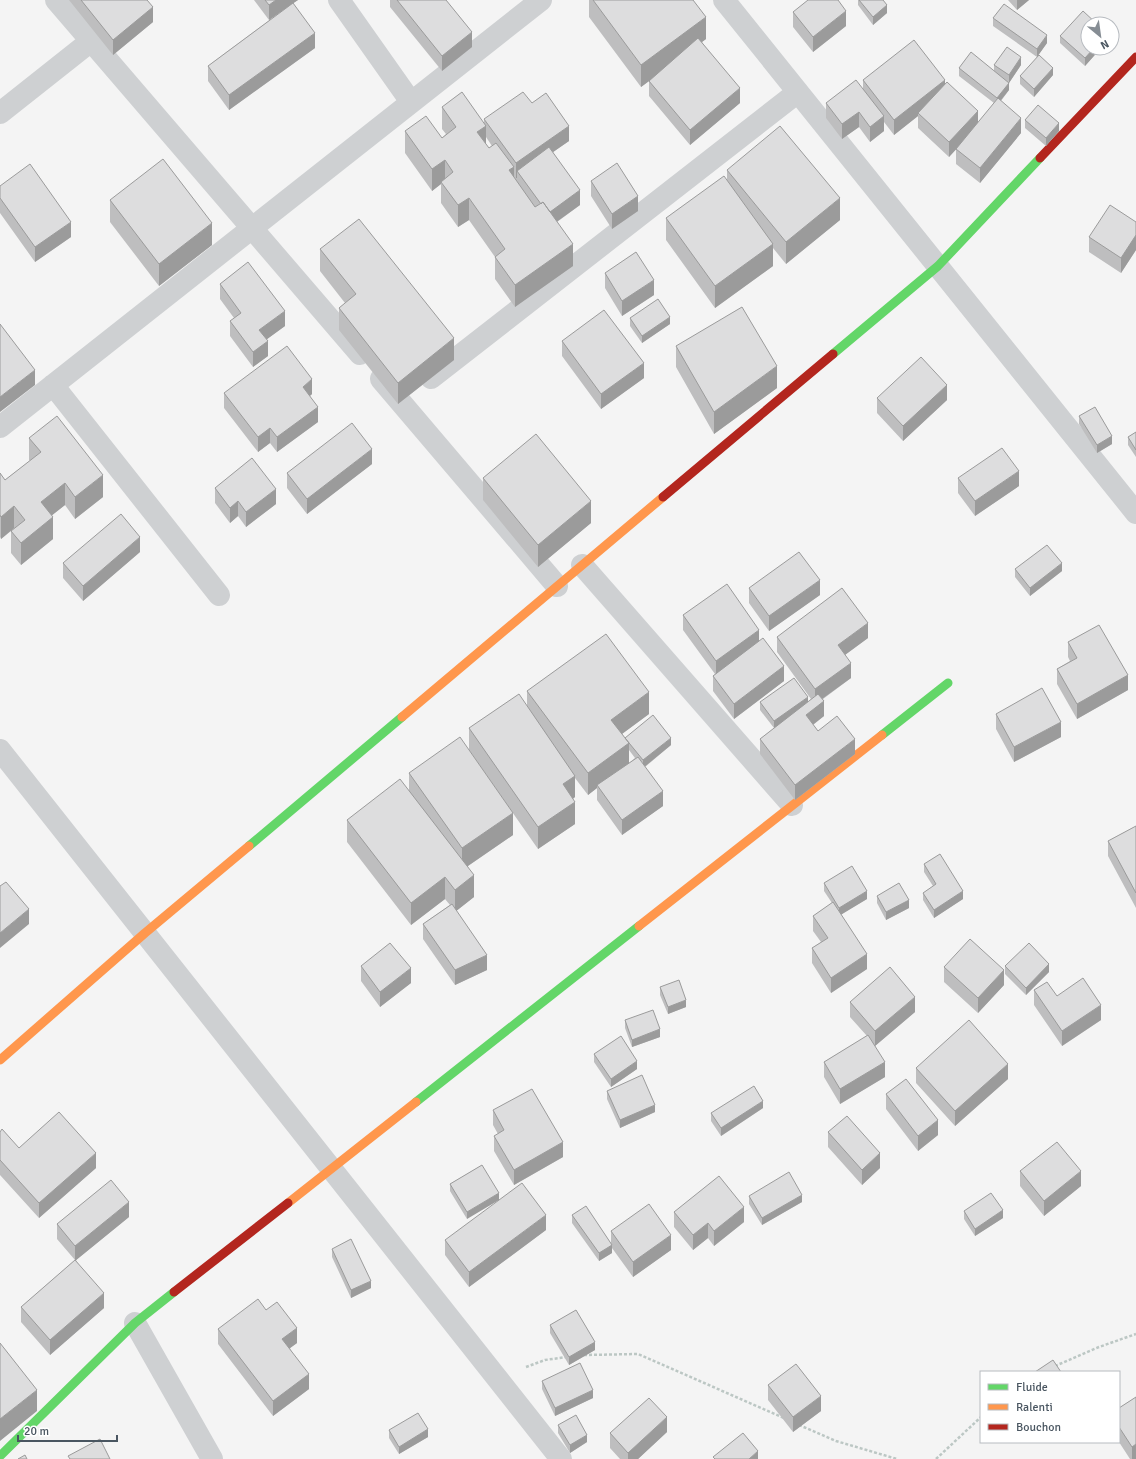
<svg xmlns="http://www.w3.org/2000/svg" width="1136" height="1459" font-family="Signika,sans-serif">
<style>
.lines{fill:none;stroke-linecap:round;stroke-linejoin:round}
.path{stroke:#bcc7c4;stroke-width:2.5;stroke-dasharray:3 2;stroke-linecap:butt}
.street{stroke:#ced0d2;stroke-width:22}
.fast{stroke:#63d668;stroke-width:9}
.slow{stroke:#ff974d;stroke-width:9}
.jam{stroke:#b3261e;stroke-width:9}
.wall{fill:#bebebf;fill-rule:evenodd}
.shaded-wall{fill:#9b9b9b}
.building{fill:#ddddde;stroke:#9b9b9b}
</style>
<rect width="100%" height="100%" fill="#f4f4f4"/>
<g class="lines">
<path class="path" d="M584 1355 638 1354 784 1418
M1055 1366 1099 1347 1136 1334
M526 1367 545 1360 567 1357
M799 1425 836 1441 897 1459
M936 1459 981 1417"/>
<path class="street" d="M56 0 360 354
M339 0 411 102
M724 0 1136 513
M0 113 91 41
M431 378 798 92
M381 379 557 586
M53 385 219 595
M0 427 541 0
M582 565 792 805
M0 750 561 1459
M135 1323 212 1459"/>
<path class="fast" d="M833 354 938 266 1040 158
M882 735 948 683
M249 846 402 717
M416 1102 639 926
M0 1456 135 1323 174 1292"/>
<path class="slow" d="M402 717 663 497
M639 926 882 735
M0 1060 145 933 249 846
M288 1203 416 1102"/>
<path class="jam" d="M1040 158 1136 57
M663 497 833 354
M174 1292 288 1203"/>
</g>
<path class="wall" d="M69 0H147L153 22 113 55Z
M254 0H298L293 3 315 48 229 110 208 81V66L286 8 269 20Z
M390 0H446L472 47 442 71 390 7Z
M589 0H693L706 39 702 42 740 103 690 145 649 96V81L641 87 589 17Z
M858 0H883L887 13 873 25 858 5Z
M1008 0H1029L1017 10Z
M793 12 846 26 813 52 793 27Z
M993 18 1047 43 1037 57 993 26Z
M1060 36 1088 48H1101L1085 66 1060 43Z
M994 65H1021L1009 83V90L1001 101 1021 133 980 183 956 164V149L949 157 918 128V116L894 135 884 122V131L870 142 859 127 842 139 826 118V103L863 89V80L945 84 978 123 994 103 959 76V68L994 71Z
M1053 75 1034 97 1020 84V76Z
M532 103 569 141 553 152 580 205 557 222 573 266 515 307 495 279V257L469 220 458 227 441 203V184L432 191 405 153V131L442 138 446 134 442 129V107L484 123V119ZM486 137 492 146 489 148 486 145Z
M1025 120 1059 131 1046 146 1025 128Z
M727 170 840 220 786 264 773 248V266L715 308 666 240V218L727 179Z
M591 181 638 211 612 229 591 196Z
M0 186 71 237 35 262 0 213Z
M110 200 212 245 159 286 110 222Z
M1136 222V250L1121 273 1089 252V237Z
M320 249 454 360 398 404 339 330V308L345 303 320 271Z
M605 273 654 295 622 316 605 288Z
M220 284 285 326 267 339 268 356 253 367 230 336V321L234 318 220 299Z
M630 318 670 324 642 343 630 326Z
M562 341 644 378 601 409 562 356Z
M676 346 777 388 714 434 676 367Z
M224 393 312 394 310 396 318 422 277 452 270 443 258 452 224 408Z
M877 398 947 400 903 441 877 413Z
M1079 416 1112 444 1097 453 1079 424Z
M1136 432V457L1128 445V437Z
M29 438 103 497 75 519 65 505 52 515 53 539 21 565 11 553V531L1 539 0 537V473L5 480 30 461 29 460Z
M372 464 307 514 287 488V473Z
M483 478 591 523 538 567 483 500Z
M958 478 1019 486 975 516 958 493Z
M215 488 276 504 246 527 238 516 230 523 215 503Z
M140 552 83 601 63 578V563Z
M1015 569 1062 571 1030 596 1015 577Z
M749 588 820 595 769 631 749 603Z
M683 615 759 641 784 681 734 719 713 691V676L715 674 683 630Z
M777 637 868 638 845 655 851 678 823 699 824 716 813 725 818 731 855 754 795 800 760 754V739L774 728 760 710V702H808L811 699 777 652Z
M1068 642 1128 690 1077 719 1057 684V669L1070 661 1068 657Z
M527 691 649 714 622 734 625 738 671 745 645 767 663 806 622 835 597 800V788L588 795 575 778V797L573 799 575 824 538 849 469 750V728L527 706ZM629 750 635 758 629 763Z
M996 714 1061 737 1014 762 996 729Z
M409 773 513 835 468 866 474 897 456 911 487 970 455 985 423 939V924L450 905 445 899 411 925 347 842V820L409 790Z
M1136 826V908L1108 856V841Z
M924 864 963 899 934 918 923 900V893L933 886 924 872Z
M824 883 867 899 841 914 867 969 831 993 812 963V948L821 942 813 931V916L832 903 824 891Z
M877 896 909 908 886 920 877 903Z
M361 966 411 983 380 1007 361 981Z
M1005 966 1049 972 1026 995 1005 974Z
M944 967 1004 985 978 1013 944 982Z
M660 987 686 1007 668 1014 660 995Z
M1034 990 1057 996 1101 1020 1062 1046 1034 1005Z
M850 1002 915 1012 875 1046 885 1077 840 1104 824 1077V1062L867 1036 850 1017Z
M625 1020 660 1037 632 1047 625 1028Z
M594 1054 637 1069 611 1087 594 1062Z
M916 1068 1008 1079 955 1126 916 1083Z
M607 1091 655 1112 620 1128 607 1099Z
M886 1094 938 1135 918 1151 886 1109Z
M763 1108 721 1136 711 1121V1113Z
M493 1110 563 1157 514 1185 494 1151V1136L498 1134 493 1125Z
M0 1132 19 1148 96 1168 39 1218 0 1175Z
M828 1132 880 1168 862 1185 828 1147Z
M482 1165 467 1219 450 1191V1184Z
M1020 1171 1081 1186 1044 1216 1020 1186Z
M749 1196 802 1202 762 1225 749 1204Z
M964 1211 1003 1218 975 1236 964 1219Z
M674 1212 744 1222 714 1246 708 1238 693 1250 674 1227Z
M572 1215 611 1243V1231L671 1250 633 1277 612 1248V1253L599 1261 572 1223Z
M129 1217 76 1260 104 1308 50 1355 21 1322V1307L75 1260 57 1239V1224Z
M546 1230 469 1287 445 1255V1240Z
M332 1249 371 1288 351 1298 332 1257Z
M266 1310 297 1343 290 1348 309 1389 273 1416 218 1344V1329Z
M550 1325 595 1350 569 1365 550 1333Z
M542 1381 593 1398 555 1416 542 1389Z
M768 1385 821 1411 793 1432 768 1400Z
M1136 1397V1459H1130L1119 1442V1408Z
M558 1425 587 1442 570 1453 558 1433Z
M389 1430 428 1437 399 1454 389 1438Z
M667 1432 638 1459H620L610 1448V1433Z"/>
<path class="shaded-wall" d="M276 0H298L269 20V5Z
M1017 0H1029L1017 10Z
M887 5V13L873 25V17Z
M153 7V22L113 55V40Z
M846 11V26L813 52V37Z
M706 17V39L641 87V65Z
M472 32V47L442 71V56Z
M315 33V48L229 110V95Z
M1047 35V43L1037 57V49Z
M1094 48H1101L1085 66V58Z
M1021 57V65L1009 83V75Z
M1053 68V75L1034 97V89Z
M945 80V95L918 113V116L894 135V120Z
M1009 83V90L997 105V98Z
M740 88V103L690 145V130Z
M978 111V126L949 157V142Z
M859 112V127L842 139V124Z
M884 116V131L870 142V127Z
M1021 118V133L980 183V168Z
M1059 123V131L1046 146V138Z
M486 126V148L477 132Z
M569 126V141L520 175 517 171V178H516V163Z
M445 160V182H441V184L432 191V169Z
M514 167V189L509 170Z
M580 190V205L548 228V213Z
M638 196V211L612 229V214Z
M469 198V220L458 227V205Z
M840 198V220L786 264V242Z
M71 222V237L35 262V247Z
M212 223V245L159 286V264Z
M1136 235V250L1121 273V258Z
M573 244V266L515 307V285Z
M773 244V266L715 308V286Z
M654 280V295L622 316V301Z
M285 311V326L259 345V330Z
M670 317V324L642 343V336Z
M454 338V360L398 404V383Z
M268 341V356L253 367V352Z
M644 363V378L601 409V394Z
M777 366V388L714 434V412Z
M35 370V385L0 412V397Z
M312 379V394L303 402V387Z
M947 385V400L903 441V426Z
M318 407V422L277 452V437Z
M270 428V443L258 452V437Z
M1112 436V444L1097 453V445Z
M372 449V464L307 514V499Z
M1019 471V486L975 516V501Z
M103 475V497L75 519V497Z
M65 483V505L41 524V502Z
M276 489V504L246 527V512Z
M238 501V516L230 523V508Z
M591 501V523L538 567V545Z
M14 506V528L1 539V517Z
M53 517V539L21 565V543Z
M140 537V552L83 601V586Z
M1062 563V571L1030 596V588Z
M820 580V595L769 631V616Z
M868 623V638L838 660V645Z
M759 630V645L716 676V661Z
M851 663V678L815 704V689Z
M784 666V681L734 719V704Z
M1128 675V690L1077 719V704Z
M649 692V714L611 742V720Z
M808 697V704L774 729V721Z
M824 701V716L806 730V715Z
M1061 722V737L1014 762V747Z
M671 738V745L643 768V760Z
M855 739V754L795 800V785Z
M629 743V765L597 785V788L588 795V773Z
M575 776V797L563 806V784Z
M663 791V806L622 835V820Z
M575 802V824L538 849V827Z
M513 813V835L462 870V848Z
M474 875V897L455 912V890Z
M445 877V899L411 925V903Z
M867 891V899L839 916V908Z
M963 891V899L934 918V910Z
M909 900V908L886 920V912Z
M29 909V924L0 948V933Z
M867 954V969L831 993V978Z
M487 955V970L455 985V970Z
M1049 964V972L1026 995V988Z
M411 968V983L380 1007V992Z
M1004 970V985L978 1013V998Z
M915 997V1012L875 1046V1031Z
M686 1000V1007L668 1014V1007Z
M1101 1005V1020L1062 1046V1031Z
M660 1029V1037L632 1047V1040Z
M637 1061V1069L611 1087V1079Z
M885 1062V1077L840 1104V1089Z
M1008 1064V1079L955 1126V1111Z
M763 1101V1108L721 1136V1128Z
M655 1105V1112L620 1128V1120Z
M938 1120V1135L918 1151V1136Z
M563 1142V1157L514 1185V1170Z
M96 1153V1168L39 1218V1203Z
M880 1153V1168L862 1185V1170Z
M1081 1171V1186L1044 1216V1201Z
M499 1193V1200L467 1219V1212Z
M802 1195V1202L762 1225V1218Z
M129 1202V1217L75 1261V1246Z
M744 1207V1222L714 1246V1231Z
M1003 1210V1218L975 1236V1229Z
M546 1215V1230L469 1287V1272Z
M708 1223V1238L693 1250V1235Z
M671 1235V1250L633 1277V1262Z
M612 1245V1253L599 1261V1253Z
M371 1281V1288L351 1298V1290Z
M104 1293V1308L50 1355V1340Z
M297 1328V1343L282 1354V1339Z
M595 1342V1350L569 1365V1357Z
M309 1374V1389L273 1416V1401Z
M37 1390V1411L0 1441V1419Z
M593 1390V1398L555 1416V1408Z
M821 1396V1411L793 1432V1417Z
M667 1417V1432L638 1459H628V1453Z
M428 1429V1437L399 1454V1447Z
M587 1435V1442L570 1453V1445Z
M1136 1444V1459H1132V1447Z
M758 1451V1459H749Z"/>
<path class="building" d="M81 0H147L153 7 113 40Z
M265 0H276L269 5Z
M397 0H446L472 32 442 56Z
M593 0H693L706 17 641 65Z
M808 0H838L846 11 813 37 793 12Z
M859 0H883L887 5 873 17Z
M293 3 315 33 229 95 208 66Z
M1004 4 1047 35 1037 49 993 18Z
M1083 11 1097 24H1088V48H1094L1085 58 1060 36Z
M698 38 740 88 690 130 649 81Z
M914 40 945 80 894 120 863 80Z
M1007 47 1021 57 1009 75 994 65Z
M971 52 1009 83 997 98 959 68Z
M1039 55 1053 68 1034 89 1020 76Z
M856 80 884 116 870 127 859 112 842 124 826 103Z
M947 82 978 111 949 142 918 113Z
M462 92 486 126 477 132 489 148 496 143 514 167 509 170 535 207 543 202 573 244 515 285 495 257 505 249 469 198 458 205 441 182 453 172 445 160 432 169 405 131 426 116 442 138 456 127 442 107Z
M523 92 532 103 546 93 569 126 516 163 484 119Z
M998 98 1021 118 980 168 956 149Z
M1038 105 1059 123 1046 138 1025 120Z
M780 126 840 198 786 242 727 170Z
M549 147 580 190 550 212 543 202 541 204 517 171Z
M163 159 212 223 159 264 110 200Z
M617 163 638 196 612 214 591 181Z
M30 164 71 222 35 247 0 198V186Z
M724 176 773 244 715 286 666 218Z
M1110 205 1136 222V235L1121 258 1089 237Z
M359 219 454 338 398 383 339 308 356 294 320 249Z
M636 252 654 280 622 301 605 273Z
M248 262 285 311 259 330 268 341 253 352 230 321 241 313 220 284Z
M658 299 670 317 642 336 630 318Z
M742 307 777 366 714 412 676 346Z
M604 310 644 363 601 394 562 341Z
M0 324 35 370 0 397Z
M287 346 312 379 303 387 318 407 277 437 270 428 258 437 224 393Z
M921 357 947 385 903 426 877 398Z
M1095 407 1112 436 1097 445 1079 416Z
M57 416 103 475 75 497 65 483 41 502 53 517 21 543 11 531 25 520 14 506 1 517 0 515V473L5 480 41 452 29 438Z
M352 423 372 449 307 499 287 473Z
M1136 432V450L1128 437Z
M536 434 591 501 538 545 483 478Z
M1002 448 1019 471 975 501 958 478Z
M252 458 276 489 246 512 238 501 230 508 215 488Z
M121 514 140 537 83 586 63 563Z
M1047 545 1062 563 1030 588 1015 569Z
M799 552 820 580 769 616 749 588Z
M727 584 759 630 716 661 683 615Z
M842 588 868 623 838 645 851 663 815 689 777 637Z
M1099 625 1128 675 1077 704 1057 669 1077 658 1068 642Z
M606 634 649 692 611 720 629 743 588 773 527 691Z
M763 638 784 666 734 704 713 676Z
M794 678 808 697 774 721 760 702Z
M1042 688 1061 722 1014 747 996 714Z
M519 694 575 776 563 784 575 802 538 827 469 728Z
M818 694 824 701 806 715 818 731 837 716 855 739 795 785 760 739Z
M653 715 671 738 643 760 625 738Z
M460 737 513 813 462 848 409 773Z
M638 757 663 791 622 820 597 785Z
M400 779 474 875 455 890 445 877 411 903 347 820Z
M1136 826V893L1108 841Z
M940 854 963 891 934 910 923 893 936 884 924 864Z
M852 866 867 891 839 908 824 883Z
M6 882 29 909 0 933V886Z
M899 883 909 900 886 912 877 896Z
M833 902 867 954 831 978 812 948 828 938 813 916Z
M452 904 487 955 455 970 423 924Z
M970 939 1004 970 978 998 944 967Z
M390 943 411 968 380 992 361 966Z
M1029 943 1049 964 1026 988 1005 966Z
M890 967 915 997 875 1031 850 1002Z
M1083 978 1101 1005 1062 1031 1034 990 1047 982 1057 996Z
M679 980 686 1000 668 1007 660 987Z
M653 1010 660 1029 632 1040 625 1020Z
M969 1020 1008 1064 955 1111 916 1068Z
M868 1035 885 1062 840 1089 824 1062Z
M621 1036 637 1061 611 1079 594 1054Z
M642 1075 655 1105 620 1120 607 1091Z
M906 1079 938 1120 918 1136 886 1094Z
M754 1086 763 1101 721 1128 711 1113Z
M532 1089 563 1142 514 1170 494 1136 504 1130 493 1110Z
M59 1112 96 1153 39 1203 0 1160V1132L2 1129 19 1148Z
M847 1116 880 1153 862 1170 828 1132Z
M1057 1142 1081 1171 1044 1201 1020 1171Z
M482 1165 499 1193 467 1212 450 1184Z
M789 1172 802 1195 762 1218 749 1196Z
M719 1176 744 1207 714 1231 708 1223 693 1235 674 1212Z
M111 1180 129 1202 75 1246 57 1224Z
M522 1183 546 1215 469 1272 445 1240Z
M991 1193 1003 1210 975 1229 964 1211Z
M649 1204 671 1235 633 1262 611 1231Z
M586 1206 612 1245 599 1253 572 1215Z
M351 1239 371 1281 351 1290 332 1249Z
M75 1260 104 1293 50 1340 21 1307Z
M258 1299 266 1310 277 1302 297 1328 282 1339 309 1374 273 1401 218 1329Z
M576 1310 595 1342 569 1357 550 1325Z
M0 1343 37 1390 0 1419Z
M1053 1360 1061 1372H1035Z
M580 1363 593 1390 555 1408 542 1381Z
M796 1364 821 1396 793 1417 768 1385Z
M1136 1397V1444L1132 1447 1119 1427V1408Z
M649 1398 667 1417 628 1453 610 1433Z
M418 1413 428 1429 399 1447 389 1430Z
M576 1415 587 1435 570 1445 558 1425Z
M743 1433 758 1451 749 1459H715L713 1457Z
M100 1439 110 1459H70L68 1456Z
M25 1455 27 1459H18Z"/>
<rect x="980" y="1371" width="140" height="72" fill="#ffffff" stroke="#b7bbc0"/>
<rect x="988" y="1384" width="20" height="6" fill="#63d668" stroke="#b7bbc0"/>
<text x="1016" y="1391" font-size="12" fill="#4a5661">Fluide</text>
<rect x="988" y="1404" width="20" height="6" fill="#ff974d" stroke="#b7bbc0"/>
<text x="1016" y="1411" font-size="12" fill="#4a5661">Ralenti</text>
<rect x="988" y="1424" width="20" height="6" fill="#b3261e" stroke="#b7bbc0"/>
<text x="1016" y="1431" font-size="12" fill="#4a5661">Bouchon</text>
<g transform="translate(1100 36) rotate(151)"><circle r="19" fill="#ffffff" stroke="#b7bbc0"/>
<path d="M0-3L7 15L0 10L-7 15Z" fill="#868d94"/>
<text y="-6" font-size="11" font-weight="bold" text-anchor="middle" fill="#4a5661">N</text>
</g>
<path d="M18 1435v6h99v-6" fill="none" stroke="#4a5661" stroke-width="2"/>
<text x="24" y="1435" font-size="12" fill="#4a5661" stroke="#ffffff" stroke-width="3" paint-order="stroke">20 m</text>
</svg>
